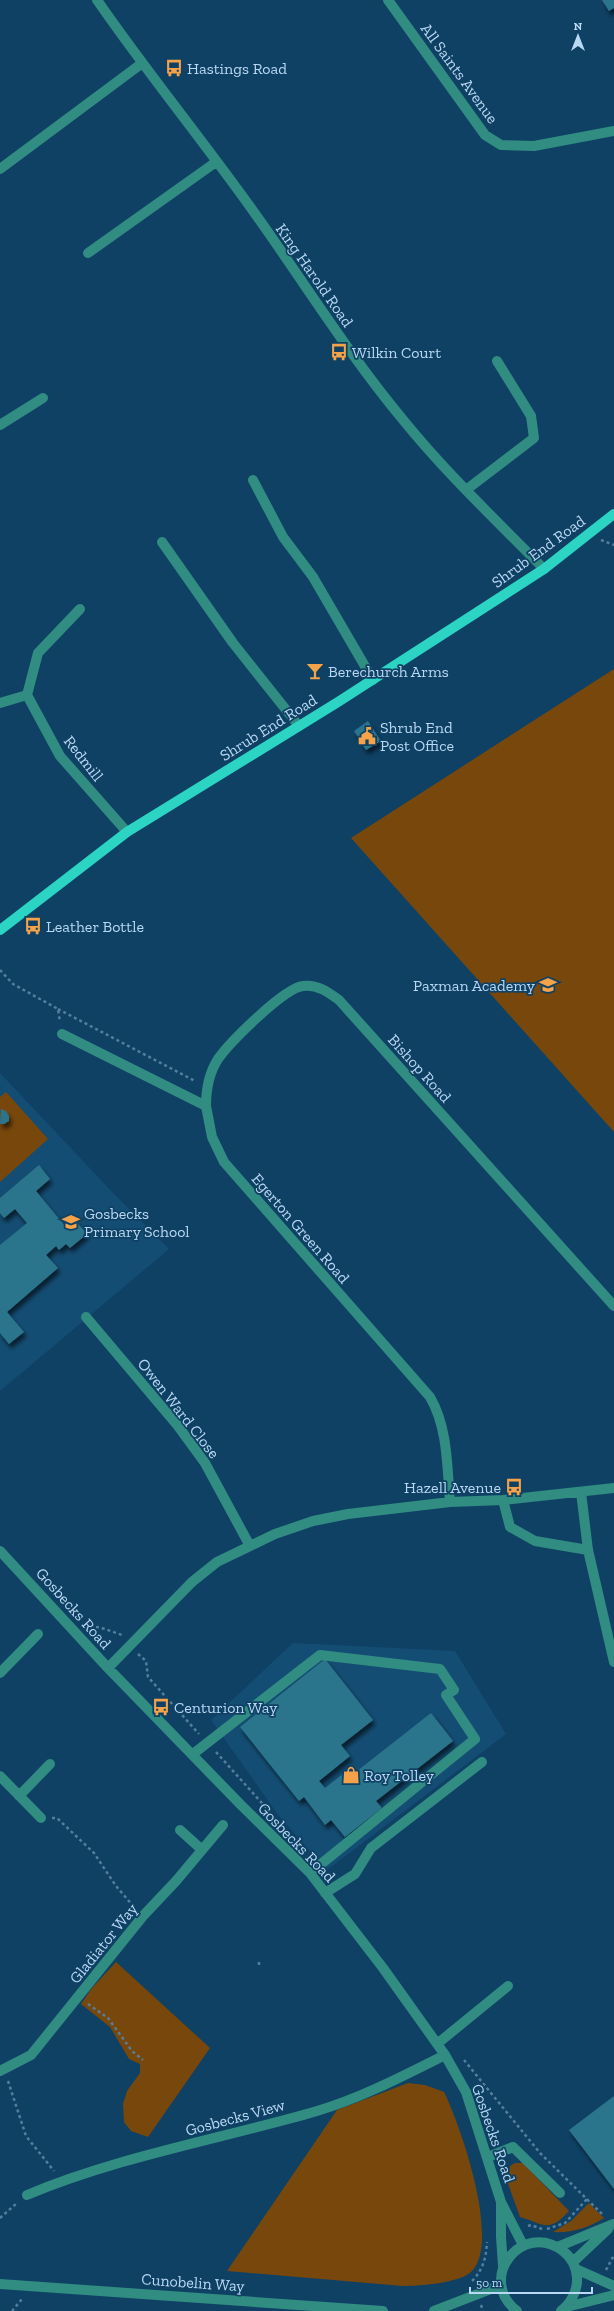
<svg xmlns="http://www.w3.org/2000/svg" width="614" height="2311" font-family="'Zilla Slab',serif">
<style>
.built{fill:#144d73}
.green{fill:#78470c}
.building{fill:#2c748c;filter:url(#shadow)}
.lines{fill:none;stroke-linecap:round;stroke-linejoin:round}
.path{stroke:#547e9e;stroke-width:2.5;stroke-dasharray:3 3;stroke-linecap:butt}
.minor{stroke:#318c82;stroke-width:10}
.major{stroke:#2bd4c3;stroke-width:10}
.labels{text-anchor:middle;stroke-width:3.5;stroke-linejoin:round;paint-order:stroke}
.poi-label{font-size:16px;fill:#b9d8f3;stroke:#0f4164;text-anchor:start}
.street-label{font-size:16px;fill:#b9d8f3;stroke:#0f4164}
</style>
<defs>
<filter id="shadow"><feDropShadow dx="2.5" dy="4.5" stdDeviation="2" flood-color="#0009"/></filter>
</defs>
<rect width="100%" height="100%" fill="#0f4164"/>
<path class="built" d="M0 1073 115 1195 169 1249 0 1391Z
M293 1643 455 1651 506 1734 327 1870 279 1816 211 1720Z"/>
<path class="green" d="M614 669V1132L351 838Z
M6 1092 48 1139 0 1182V1097Z
M116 1962 210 2048 148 2137 131 2131 124 2122 123 2104 127 2091 140 2073V2064L129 2059 110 2027 81 2004 92 1988Z
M408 2083 425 2085 444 2092C460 2124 502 2243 471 2272 459 2283 420 2286 403 2286L227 2271 337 2110Z
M515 2163H523L569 2211C548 2234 544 2224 520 2217L507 2181 510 2166Z
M589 2203 604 2218C588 2228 572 2233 553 2232L571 2221Z"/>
<path class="building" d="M602 0H614V8L609 11Z
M368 721 381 741 366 750 354 731Z
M1 1109 6 1111 9 1116V1121L4 1124H0Z
M39 1165 50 1179 36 1191 65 1226 74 1219 87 1234 70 1248 66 1244 59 1250 56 1246 46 1255 58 1268 7 1312 24 1332 9 1344 0 1333V1245L27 1223 15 1209 4 1218 0 1213V1198Z
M325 1659 373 1720 341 1745 350 1756 319 1781 325 1788 348 1770 352 1775 431 1713 453 1741 376 1801 382 1808 345 1837 331 1820 325 1825 304 1797 299 1801 240 1727Z
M614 2096V2189L569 2130Z"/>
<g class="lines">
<path class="path" d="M601 540 614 545
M0 970 13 984 58 1009 60 1022
M58 1009 195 1081
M90 1628 99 1627 122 1635
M138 1654 146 1661 148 1677 199 1734
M216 1752 278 1821
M52 1818H57L94 1853 116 1886 134 1907
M259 1962V1967
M88 2004 108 2018 132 2051 143 2060
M464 2060 540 2153 602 2214
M8 2081 26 2136 54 2171
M0 2218 17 2203
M528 2226 531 2225 542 2229
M547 2229 565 2223 587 2199
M606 2270 614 2255
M472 2281C483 2270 486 2258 487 2242
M481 2305 483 2311
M12 2311 22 2299"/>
<path class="minor" d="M97 0C146 71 201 138 251 208 302 279 348 354 404 421 447 474 497 521 544 569
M388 0 485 135 501 145 534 146 614 131
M0 169 141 64
M88 253 216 162
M0 425 43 398
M253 480 283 537 313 577 373 680
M466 490 534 438 531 416 497 361
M162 542 233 643 299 726
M80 609 38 653 27 695 60 756 127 832
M0 703 27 695
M62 1034 206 1106 212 1137 224 1162 430 1397C448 1428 447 1466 450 1502
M206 1106C206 1090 209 1073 218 1059 230 1042 284 988 303 986 317 984 328 992 339 1000L614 1306
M86 1317 178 1426 205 1463 250 1546
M581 1492 588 1550 614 1662
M503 1500 510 1527 535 1541 588 1550
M0 1551 108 1668 241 1805 310 1873 383 1968 445 2055 466 2092 501 2202 523 2245
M108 1668 192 1582 217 1562 275 1534 313 1521 348 1514 450 1502 503 1500 614 1488
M0 1673 38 1634
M193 1754 320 1655 440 1669 454 1690 446 1695 475 1739 310 1873
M0 1776 41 1818
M19 1796 50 1764
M180 1830 201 1849
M325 1893 355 1874 371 1848 482 1762
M437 2044 508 1986
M0 2071 31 2055 143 1916 176 1881 223 1825
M488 2157 513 2147 560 2193
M27 2195C120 2156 221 2139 317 2111 361 2098 405 2075 445 2055
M501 2204V2237L503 2266
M557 2247 613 2224
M573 2262 608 2229
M576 2269 614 2286
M0 2284 383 2311
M566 2307 614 2295
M434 2311 501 2285
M517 2311C476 2279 522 2220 563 2251 571 2257 576 2267 577 2277 578 2290 571 2303 561 2311"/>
<path class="major" d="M0 930 127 832 338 702 544 569 614 514"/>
</g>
<defs>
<g id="bus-bare" transform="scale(1.38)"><path d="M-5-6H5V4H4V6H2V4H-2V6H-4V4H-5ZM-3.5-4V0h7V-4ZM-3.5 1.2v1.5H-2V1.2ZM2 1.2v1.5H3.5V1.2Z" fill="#f6a248" stroke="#0f4164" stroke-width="2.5" paint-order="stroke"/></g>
<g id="bar-bare" transform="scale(1.38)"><path d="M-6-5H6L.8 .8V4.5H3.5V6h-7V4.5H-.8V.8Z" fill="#f6a248" stroke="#0f4164" stroke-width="2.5" paint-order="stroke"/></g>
<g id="civic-bare" transform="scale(1.38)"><path d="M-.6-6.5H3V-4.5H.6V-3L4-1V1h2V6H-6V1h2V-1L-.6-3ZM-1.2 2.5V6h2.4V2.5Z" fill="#f6a248" stroke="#0f4164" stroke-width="2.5" paint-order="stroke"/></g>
<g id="school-bare" transform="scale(1.38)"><path d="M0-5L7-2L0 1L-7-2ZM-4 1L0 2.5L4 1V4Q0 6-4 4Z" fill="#f6a248" stroke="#0f4164" stroke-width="2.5" paint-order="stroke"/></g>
<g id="shop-bare" transform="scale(1.38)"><path d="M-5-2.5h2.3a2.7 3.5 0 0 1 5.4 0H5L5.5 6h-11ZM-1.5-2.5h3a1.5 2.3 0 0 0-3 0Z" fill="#f6a248" stroke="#0f4164" stroke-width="2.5" paint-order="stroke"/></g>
</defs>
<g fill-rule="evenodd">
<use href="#bus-bare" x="174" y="68"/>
<use href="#bus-bare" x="339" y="352"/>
<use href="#bar-bare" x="315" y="671"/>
<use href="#civic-bare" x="367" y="736"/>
<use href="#bus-bare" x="33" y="926"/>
<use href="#school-bare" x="548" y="985"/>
<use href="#school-bare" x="71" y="1222"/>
<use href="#bus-bare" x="514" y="1487"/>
<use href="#bus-bare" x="161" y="1707"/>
<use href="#shop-bare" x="351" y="1775"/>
</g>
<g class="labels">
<g class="poi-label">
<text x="187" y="74">Hastings Road</text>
<text x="352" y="358">Wilkin Court</text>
<text x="328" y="677">Berechurch Arms</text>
<text x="380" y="733">Shrub End<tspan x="380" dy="18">Post Office</tspan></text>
<text x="46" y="932">Leather Bottle</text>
<text x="535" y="991" text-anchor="end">Paxman Academy</text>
<text x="84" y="1219">Gosbecks<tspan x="84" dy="18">Primary School</tspan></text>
<text x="501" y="1493" text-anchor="end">Hazell Avenue</text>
<text x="174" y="1713">Centurion Way</text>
<text x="364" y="1781">Roy Tolley</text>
</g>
<g class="street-label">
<text transform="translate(460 73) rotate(54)" y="6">All Saints Avenue</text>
<text transform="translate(315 275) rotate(55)" y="6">King Harold Road</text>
<text transform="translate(538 551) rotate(-36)" y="6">Shrub End Road</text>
<text transform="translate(268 727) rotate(-32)" y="6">Shrub End Road</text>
<text transform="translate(84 758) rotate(52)" y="6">Redmill</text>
<text transform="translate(420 1068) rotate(48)" y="6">Bishop Road</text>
<text transform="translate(301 1228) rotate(49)" y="6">Egerton Green Road</text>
<text transform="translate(179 1408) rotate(52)" y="6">Owen Ward Close</text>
<text transform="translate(74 1608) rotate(48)" y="6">Gosbecks Road</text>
<text transform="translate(297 1842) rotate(46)" y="6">Gosbecks Road</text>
<text transform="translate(103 1943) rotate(-51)" y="6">Gladiator Way</text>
<text transform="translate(235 2117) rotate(-15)" y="6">Gosbecks View</text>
<text transform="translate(494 2133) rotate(71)" y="6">Gosbecks Road</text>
<text transform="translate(193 2282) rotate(4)" y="6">Cunobelin Way</text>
</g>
</g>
<g transform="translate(578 36)" stroke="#0f4164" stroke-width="3" paint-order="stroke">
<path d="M0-3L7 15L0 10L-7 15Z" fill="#b9d8f3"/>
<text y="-6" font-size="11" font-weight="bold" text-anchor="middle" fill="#b9d8f3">N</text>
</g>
<path d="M470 2287v6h122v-6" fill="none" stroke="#b9d8f3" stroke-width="2"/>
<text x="476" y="2287" font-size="12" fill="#b9d8f3" stroke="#0f4164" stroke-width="3" paint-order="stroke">50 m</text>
</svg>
